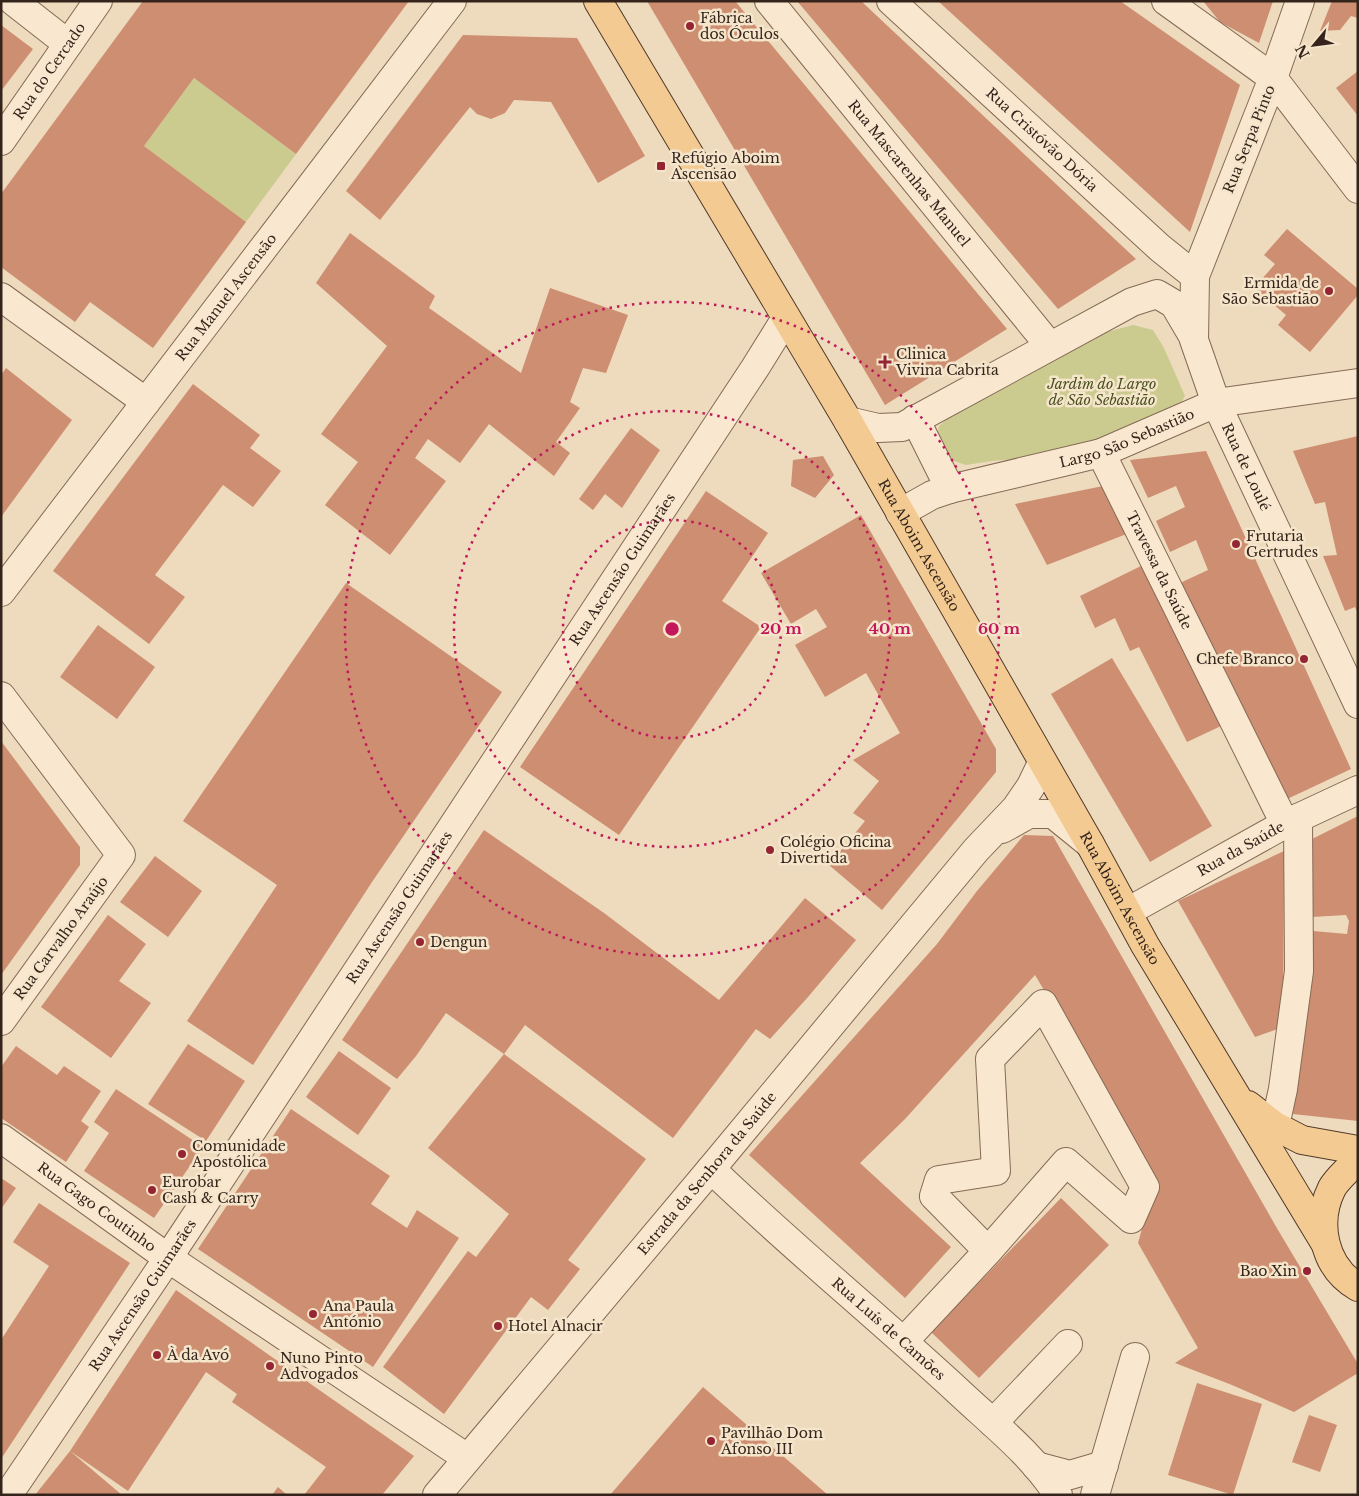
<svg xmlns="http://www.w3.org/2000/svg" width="1359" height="1496" font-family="'Libre Baskerville',serif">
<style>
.green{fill:#cbcb90}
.building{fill:#cd8e71}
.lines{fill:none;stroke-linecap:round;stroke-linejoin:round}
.minor-casing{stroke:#856a56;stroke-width:30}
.major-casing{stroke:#52392a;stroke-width:30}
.minor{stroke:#f9e8cf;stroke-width:28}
.major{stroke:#f3cb92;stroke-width:28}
.ring{fill:none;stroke:#c2185b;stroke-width:2.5;stroke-dasharray:2.5 5}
.poi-dot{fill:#952532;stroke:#f5e5cb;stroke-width:2}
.labels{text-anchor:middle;stroke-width:5;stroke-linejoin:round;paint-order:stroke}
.poi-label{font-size:14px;fill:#34241b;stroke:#f5e5cb;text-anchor:start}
.street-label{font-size:14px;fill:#34241b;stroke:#f5e5cb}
.park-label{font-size:14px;font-style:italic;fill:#4a5121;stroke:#f5e5cb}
.centre{fill:#c2185b;stroke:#f5e5cb;stroke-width:2.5}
.ring-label{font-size:15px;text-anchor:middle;font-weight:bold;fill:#c2185b;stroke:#f5e5cb;stroke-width:5;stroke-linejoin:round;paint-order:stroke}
</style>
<rect width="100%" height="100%" fill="#eedabc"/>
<path class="green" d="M194 78 296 154 246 222 144 146Z
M1133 325 1153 330 1164 348 1185 396 1175 413 1101 453 992 461 966 465 948 459 936 443 939 426 955 412 1103 333Z"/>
<path class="building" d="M143 1H409L296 154 194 78 144 146 246 222 153 348 90 302 75 322 1 267V194Z
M647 1H735L1007 329 885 405Z
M797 1H861L1136 259 1058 309Z
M938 1H1120L1240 85 1190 232Z
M1203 1H1273L1259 43 1220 22Z
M1332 1H1358V18L1351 16 1340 30 1320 31Z
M1 25 33 49 1 91Z
M463 35 577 38 645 156 598 183 551 102 514 100 505 113 491 119 477 114 470 107 380 220 346 191Z
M1358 71V116L1336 88Z
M1287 229 1358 289V295L1310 352 1278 325 1286 315 1254 288 1275 264 1264 255Z
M350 233 435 296 429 308 521 373 550 288 628 315 606 373 583 368 570 402 580 408 556 442 570 453 554 476 489 424 460 463 428 439 415 458 446 481 390 555 325 505 358 462 321 434 387 346 316 283Z
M6 368 72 420 1 517V375Z
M193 384 260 435 250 448 281 471 253 507 223 485 155 575 185 597 149 644 53 571Z
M631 428 660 450 622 508 605 494 593 510 579 499Z
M1358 436V614L1355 607 1345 611 1323 556 1337 555 1325 502 1315 504 1293 451Z
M1206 451 1351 769 1283 801 1180 583 1208 570 1196 540 1170 552 1156 521 1185 507 1176 486 1148 498 1130 460Z
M823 456 834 475 815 498 791 486 793 460Z
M1108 485 1129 533 1047 565 1015 504Z
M706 491 768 533 722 601 761 627 619 835 520 767Z
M861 515 996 749V772L882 910 829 865 865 821 853 813 879 781 853 760 900 733 866 673 825 697 795 645 827 627 816 609 791 624 761 573Z
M1143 565 1221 726 1187 742 1139 647 1130 651 1115 618 1095 628 1080 596Z
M346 583 502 692 372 882 253 1065 187 1021 277 885 183 821Z
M98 625 155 667 117 719 60 677Z
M1112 658 1212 826 1150 862 1051 694Z
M1 741 80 847V865L1 975Z
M1358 816V1121L1293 1114 1313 931 1347 934 1349 921 1346 915 1312 917 1308 841Z
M484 830 604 913 719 1000 805 898 856 940 808 997 770 1039 756 1029 673 1138 525 1025 504 1054 446 1013 416 1056 397 1079 342 1040Z
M1024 835 1053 836 1278 1230 1358 1364V1373L1294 1412 1232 1385 1175 1363 1198 1348 1138 1243 1156 1178 1035 975 905 1119 860 1163 951 1247 905 1298 749 1155 937 944 977 891Z
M1284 851 1283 1027 1255 1037 1178 901Z
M155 856 202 891 168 937 120 902Z
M108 915 146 944 119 981 151 1003 111 1058 41 1007Z
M188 1044 245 1081 206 1141 148 1104Z
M16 1046 57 1075 64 1066 101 1091 81 1121 89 1127 66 1162 1 1118V1067Z
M339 1051 391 1088 358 1135 306 1097Z
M504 1054 646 1159 568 1260 580 1269 548 1310 531 1297 444 1414 383 1367 468 1251 476 1257 509 1214 428 1148Z
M116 1089 203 1147 154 1218 84 1171 109 1133 94 1122Z
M291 1109 390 1176 371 1204 407 1228 417 1210 459 1238 373 1367 198 1249Z
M1 1178 16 1188 1 1209Z
M1061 1198 1109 1245 979 1378 931 1332Z
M39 1203 130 1263 1 1459V1340L49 1266 13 1242Z
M176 1290 414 1456 382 1495H304L326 1467 232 1402 237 1394 206 1372 128 1491 70 1451Z
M1197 1383 1262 1404 1233 1495 1168 1475Z
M703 1387 828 1495H610Z
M1309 1415 1337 1425 1320 1472 1292 1462Z
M70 1451 122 1495H35Z
M278 1487 287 1495H272Z"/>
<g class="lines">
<g class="minor-casing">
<g id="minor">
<path d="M13 1 68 44"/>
<path id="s1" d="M769 1 1049 345"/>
<path id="s2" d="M891 1 1160 248 1195 276"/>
<path d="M1166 1 1273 78 1358 189"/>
<path id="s3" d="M1300 1 1273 78 1195 276 1194 340 1216 403 1358 704"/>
<path id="s4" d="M1 141 98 1"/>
<path d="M1 297 146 402"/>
<path d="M915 419 950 489"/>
<path d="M848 421 878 428 902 427 1132 302 1157 294 1174 304 1194 338"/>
<path id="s5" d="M1101 453 1285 824"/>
<path id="s6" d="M900 513 932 495 950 489 1101 453 1216 403 1358 383"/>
<path id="s7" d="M1 592 452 1"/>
<path d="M1 696 121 855 1 1021"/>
<path d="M1002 829 1029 814H1053L1090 844"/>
<path id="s8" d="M1127 912 1285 824 1358 790"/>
<path d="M1275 1126 1283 1089 1299 971 1298 818"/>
<path id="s9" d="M1 1138 168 1258 467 1458"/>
<path id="s10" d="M711 1169C791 1246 877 1316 959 1392 993 1424 1033 1455 1058 1495"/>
<path d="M904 1341 988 1251 1066 1162 1131 1219 1145 1187 1043 1004 990 1059 996 1171 939 1180 934 1196 988 1251"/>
<path d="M993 1423 1068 1344"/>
<path d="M1036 1466 1070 1475 1104 1465"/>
<path id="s11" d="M8 1495 168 1258 755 368 786 318"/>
<path id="s12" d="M437 1495 711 1169 976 850 1016 808 1031 786 1042 763"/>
<path d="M1095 1495 1135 1357"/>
</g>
</g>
<g class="major-casing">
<g id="major">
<path id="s13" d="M598 1 848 421 1090 844 1145 945 1325 1243"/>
<path d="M1248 1105 1275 1126 1302 1140 1358 1150"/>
<path d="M1358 1162 1353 1164C1347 1171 1337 1179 1332 1188 1315 1222 1323 1267 1358 1287"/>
</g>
</g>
<use href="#minor" class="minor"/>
<use href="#major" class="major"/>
</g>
<g class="ring">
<circle cx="672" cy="629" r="109"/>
<circle cx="672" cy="629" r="218"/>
<circle cx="672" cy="629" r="327"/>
</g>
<g class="poi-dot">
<circle cx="690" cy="26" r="5"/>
<rect x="656" y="161" width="10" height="10" rx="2.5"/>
<circle cx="1329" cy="291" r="5"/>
<path d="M882.5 354.5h5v5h5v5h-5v5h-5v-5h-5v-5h5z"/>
<circle cx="1236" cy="544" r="5"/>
<circle cx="1304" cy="659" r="5"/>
<circle cx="770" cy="850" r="5"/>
<circle cx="420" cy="942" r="5"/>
<circle cx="182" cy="1154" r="5"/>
<circle cx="152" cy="1190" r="5"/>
<circle cx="1307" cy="1271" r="5"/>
<circle cx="313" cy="1314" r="5"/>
<circle cx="498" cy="1326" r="5"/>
<circle cx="157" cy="1355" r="5"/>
<circle cx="270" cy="1366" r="5"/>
<circle cx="711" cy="1441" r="5"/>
</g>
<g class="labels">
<g class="poi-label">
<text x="700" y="23">Fábrica<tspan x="700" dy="16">dos Óculos</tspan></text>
<text x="671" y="163">Refúgio Aboim<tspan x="671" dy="16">Ascensão</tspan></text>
<text x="1319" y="288" text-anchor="end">Ermida de<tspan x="1319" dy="16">São Sebastião</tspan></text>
<text x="896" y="359">Clinica<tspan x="896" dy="16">Vivina Cabrita</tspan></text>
<text x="1246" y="541">Frutaria<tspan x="1246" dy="16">Gertrudes</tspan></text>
<text x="1294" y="664" text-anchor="end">Chefe Branco</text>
<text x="780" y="847">Colégio Oficina<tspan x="780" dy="16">Divertida</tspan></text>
<text x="430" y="947">Dengun</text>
<text x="192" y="1151">Comunidade<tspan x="192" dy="16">Apostólica</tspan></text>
<text x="162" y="1187">Eurobar<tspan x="162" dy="16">Cash &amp; Carry</tspan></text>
<text x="1297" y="1276" text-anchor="end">Bao Xin</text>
<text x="323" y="1311">Ana Paula<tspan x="323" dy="16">António</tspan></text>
<text x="508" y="1331">Hotel Alnacir</text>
<text x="167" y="1360">À da Avó</text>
<text x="280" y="1363">Nuno Pinto<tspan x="280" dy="16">Advogados</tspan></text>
<text x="721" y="1438">Pavilhão Dom<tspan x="721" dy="16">Afonso III</tspan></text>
</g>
<g class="street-label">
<text dy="5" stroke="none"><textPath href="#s4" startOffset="85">Rua do Cercado</textPath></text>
<text transform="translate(1249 139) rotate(-68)" y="5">Rua Serpa Pinto</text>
<text dy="5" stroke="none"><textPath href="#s2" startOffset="205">Rua Cristóvão Dória</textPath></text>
<text dy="5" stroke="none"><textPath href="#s1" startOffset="222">Rua Mascarenhas Manuel</textPath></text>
<text dy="5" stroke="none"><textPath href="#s7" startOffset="371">Rua Manuel Ascensão</textPath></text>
<text dy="5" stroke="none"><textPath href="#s6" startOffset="240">Largo São Sebastião</textPath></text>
<text dy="5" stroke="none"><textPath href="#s3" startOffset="496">Rua de Loulé</textPath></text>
<text dy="5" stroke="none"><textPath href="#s13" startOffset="632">Rua Aboim Ascensão</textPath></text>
<text dy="5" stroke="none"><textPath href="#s11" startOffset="1111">Rua Ascensão Guimarães</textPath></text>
<text dy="5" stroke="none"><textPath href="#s5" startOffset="131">Travessa da Saúde</textPath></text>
<text dy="5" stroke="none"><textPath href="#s8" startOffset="130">Rua da Saúde</textPath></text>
<text dy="5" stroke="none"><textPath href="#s13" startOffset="1038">Rua Aboim Ascensão</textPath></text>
<text dy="5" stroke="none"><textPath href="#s11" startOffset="706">Rua Ascensão Guimarães</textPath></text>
<text transform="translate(61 938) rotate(-54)" y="5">Rua Carvalho Araújo</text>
<text dy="5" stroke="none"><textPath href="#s12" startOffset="420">Estrada da Senhora da Saúde</textPath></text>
<text dy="5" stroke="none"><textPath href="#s9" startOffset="118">Rua Gago Coutinho</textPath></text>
<text dy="5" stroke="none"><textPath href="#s11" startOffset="241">Rua Ascensão Guimarães</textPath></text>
<text dy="5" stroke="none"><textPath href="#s10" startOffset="239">Rua Luís de Camões</textPath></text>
</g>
<g class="park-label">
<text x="1102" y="389">Jardim do Largo<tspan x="1102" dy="16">de São Sebastião</tspan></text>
</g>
</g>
<circle cx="672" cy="629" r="8" class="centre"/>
<g class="ring-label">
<text x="781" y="634">20 m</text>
<text x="890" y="634">40 m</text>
<text x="999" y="634">60 m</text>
</g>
<rect width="1359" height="1496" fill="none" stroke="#34241b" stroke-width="5"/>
<g transform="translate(1314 45) rotate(241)" stroke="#f5e5cb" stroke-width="4" paint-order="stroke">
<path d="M0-4L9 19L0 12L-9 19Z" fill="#34241b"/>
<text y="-8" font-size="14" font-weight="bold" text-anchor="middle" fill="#34241b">N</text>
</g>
</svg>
